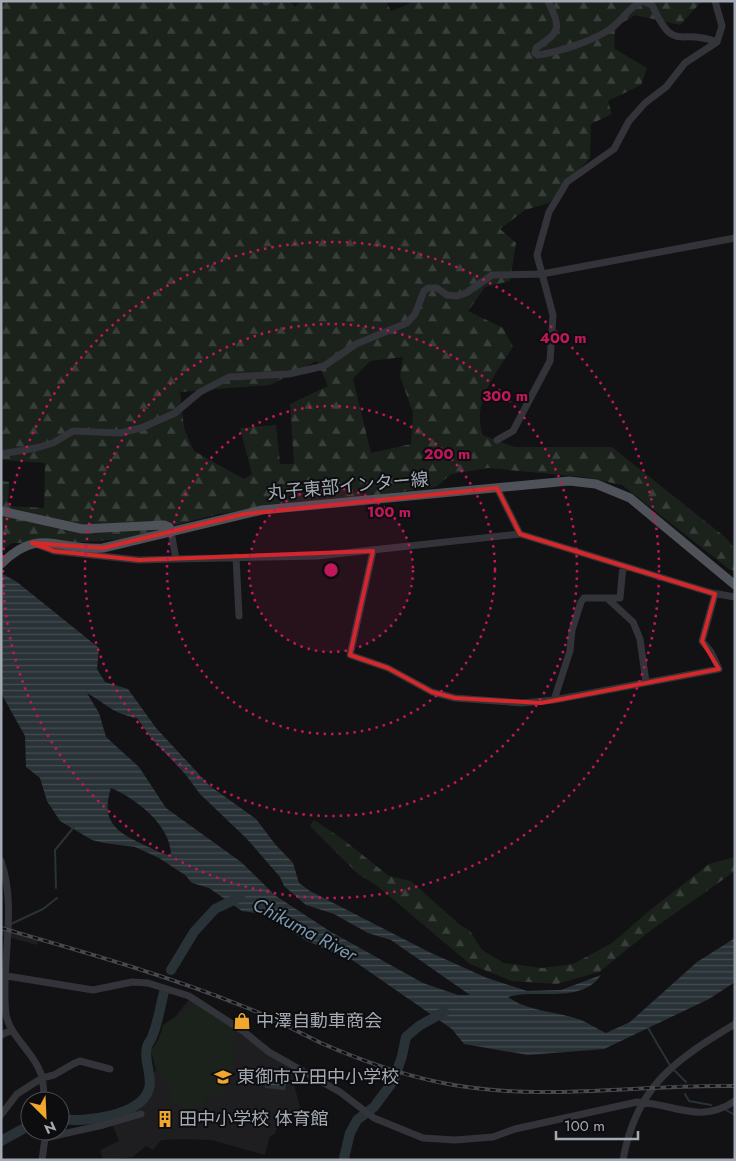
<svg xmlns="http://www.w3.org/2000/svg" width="736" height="1161" font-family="Jost,'Noto Sans JP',sans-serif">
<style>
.built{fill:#1e1e21}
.forest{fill:url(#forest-firs);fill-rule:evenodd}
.pitch{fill:#1a221b}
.water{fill:url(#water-rules);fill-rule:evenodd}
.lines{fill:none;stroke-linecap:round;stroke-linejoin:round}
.stream{stroke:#293237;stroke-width:2}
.river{stroke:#293237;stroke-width:10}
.minor{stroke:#333439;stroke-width:7}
.major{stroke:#4f5258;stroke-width:9}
.rail-casing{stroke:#46484e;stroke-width:4}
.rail{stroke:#0d0d0f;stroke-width:2;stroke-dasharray:5.5;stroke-linecap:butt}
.marked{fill:none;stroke:#d62828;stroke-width:4;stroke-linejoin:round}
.ring{fill:none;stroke:#c2185b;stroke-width:2.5;stroke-dasharray:2.5 5}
.labels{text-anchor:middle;stroke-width:4;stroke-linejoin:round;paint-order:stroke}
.street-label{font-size:18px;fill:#a4aab4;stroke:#0d0d0f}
.poi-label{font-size:18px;fill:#a4aab4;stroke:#0d0d0f;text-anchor:start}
.water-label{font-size:19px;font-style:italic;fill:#7a99b0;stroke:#0d0d0f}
.centre{fill:#c2185b;stroke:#0d0d0f;stroke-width:2.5}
.ring-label{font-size:15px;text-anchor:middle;font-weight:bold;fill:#c2185b;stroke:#0d0d0f;stroke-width:4;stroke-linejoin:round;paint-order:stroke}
</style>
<defs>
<pattern id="forest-firs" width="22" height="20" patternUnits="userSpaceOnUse" patternTransform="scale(1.25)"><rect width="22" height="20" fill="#1a221b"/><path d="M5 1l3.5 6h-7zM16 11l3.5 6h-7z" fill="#383f3a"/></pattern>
<pattern id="water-rules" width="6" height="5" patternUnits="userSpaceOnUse" patternTransform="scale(1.25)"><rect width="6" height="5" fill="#293237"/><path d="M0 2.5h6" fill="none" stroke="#454d52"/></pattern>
</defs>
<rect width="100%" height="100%" fill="#121214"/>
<path class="built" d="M1 927 40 938 37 945 1 935Z
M189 996 295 1068 293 1080 301 1112 277 1127 275 1134 270 1136 265 1155 211 1140 182 1139 161 1140 153 1150 146 1146 133 1157 103 1160 100 1150 119 1141 110 1119 132 1113 142 1104 150 1094 152 1075 156 1070 151 1050 158 1042 163 1025 175 1017 188 1001Z"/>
<path class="forest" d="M1 1H290L295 7 301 1H386L391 11 409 4 410 1H702L680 25 635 15C618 26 612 27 615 49L647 68 641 85 608 101 612 114 591 124 590 158 549 203 525 210 500 229 516 243 510 281 485 287 468 311 503 328 513 347C496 372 471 404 483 435L514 447H612L725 537 735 549V571L729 569 622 485 584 477 488 468 451 474 436 487 349 499 297 502 218 514 122 539 72 543H12L1 551V481L9 482 8 506 44 508 45 463 1 460ZM403 357 400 376 413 413 411 444 371 453 353 379 370 361ZM317 361 328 386 290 404 294 464H280L276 425 240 428 252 474 244 479 194 451 184 428 180 392 270 385Z
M314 820 341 838 389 876 411 881 460 925 470 931 482 950 504 963 542 968 573 964 612 943 649 911 709 864 735 857V871L650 931 599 972 557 984 512 981 470 964 376 885 358 874 310 826Z"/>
<path class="pitch" d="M194 1002 235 1030 233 1070 224 1082 226 1093 206 1097 201 1102V1107L183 1110 180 1102 171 1104V1089L156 1070 151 1050C164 1035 157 1029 175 1017L179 1019Z"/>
<path class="water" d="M1 573 17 582 99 648 97 669 105 682 128 689 156 728 210 786 256 819 275 844 293 863 299 883 310 891 429 952 487 978 527 991 561 990 601 975C581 1005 534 988 508 997 529 1012 555 1011 578 1019 588 1022 596 1029 606 1033L630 1022 697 962 735 938V982L709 999 604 1049 528 1055 464 1044 452 1029 354 961 307 941 262 914 242 911 209 888 192 883 185 875 159 858 135 847 104 843 92 840 60 821 47 801 40 778 26 767 25 736 1 693ZM87 693C105 703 113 714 137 718L151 738 186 775 200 794 247 839 280 877 284 886 306 905 334 914 368 933 391 940 470 995H458L423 983 331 932 276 896 241 862 166 808 139 767 106 737 99 713ZM111 788C135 798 171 825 171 855 161 854 157 851 149 847 120 834 99 824 111 788Z
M266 1074 287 1076 285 1090 265 1088Z"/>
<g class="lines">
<path class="stream" d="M56 888 55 850 74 827
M11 924 43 909 57 898
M648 1028 671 1067
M674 1070 686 1082
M685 1094 689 1101 711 1105
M726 1110 735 1115"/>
<path class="river" d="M171 970 194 932 215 909 240 897
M60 1119C84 1123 141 1116 149 1089 153 1075 143 1061 147 1047 148 1043 151 1040 152 1037 158 1023 160 1007 164 992
M1 1141 30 1125
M345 1160 344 1158 350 1133 357 1120 374 1107 394 1080 402 1056 406 1037 419 1026 444 1012"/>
<path class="minor" d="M548 1C561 29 561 31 536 48L535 53 538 55C559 52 593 41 610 29 623 20 627 9 642 1L652 5C675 55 678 27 717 42
M266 2 267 1
M497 440 513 431 550 361 553 315 537 255 549 212 567 182 614 149 629 121 645 103 666 87 685 63 717 42 722 26 715 1
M1 454 36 448 53 443 73 431 120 433 141 428 175 413 200 392 229 377 289 374 324 366 356 344 407 323 415 314 424 291 428 288H437L447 295 457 296 466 293 492 275 542 274 735 238
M497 488 520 534
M171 532 176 559
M33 543 54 551 139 560 176 559 317 556 520 534 712 593 735 597
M373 551 350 655 388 668 432 692 455 698 522 703 554 700 570 651 572 630 581 602 584 598H620L623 566
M236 557 239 616
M609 600 633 622 640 639 646 682
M554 700 719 669 711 652 702 641 715 594
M1 861C18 910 0 964 6 1015 11 1038 34 1052 41 1074 44 1083 44 1092 44 1101
M1 975 93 990 132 982 148 983 189 996 243 1031 269 1052 340 1092 374 1118 423 1138 455 1140 493 1137 515 1129 637 1102C672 1103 700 1125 735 1101
M1 1035 12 1030
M1 1115 17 1094 42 1078 54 1075 73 1064 80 1061 110 1069
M45 1138 103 1125 141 1114
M42 1160 46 1131
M623 1160C636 1086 675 1060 735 1024"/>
<path class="major" d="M1 511 82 529 164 525 169 527 171 532
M1 564C39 526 57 551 103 548L262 510 569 481 596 484 630 498 735 585"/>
<g class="rail-casing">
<path id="rail" d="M1 928C84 952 166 975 245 1007 271 1017 296 1031 321 1043 362 1061 405 1076 448 1084 544 1102 639 1084 735 1086"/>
</g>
<use href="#rail" class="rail"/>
</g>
<path class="marked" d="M497 488 520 534 715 594 702 641 719 669 541 703 455 698 432 692 388 668 350 655 373 551 139 560 54 551 32 543 103 548 244 514Z"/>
<circle cx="331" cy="570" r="82" fill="#c2185b" fill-opacity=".12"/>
<g class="ring">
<circle cx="331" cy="570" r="82"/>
<circle cx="331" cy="570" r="164"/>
<circle cx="331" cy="570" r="246"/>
<circle cx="331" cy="570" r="328"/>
</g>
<defs>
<g id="shop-bare" transform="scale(1.35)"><path d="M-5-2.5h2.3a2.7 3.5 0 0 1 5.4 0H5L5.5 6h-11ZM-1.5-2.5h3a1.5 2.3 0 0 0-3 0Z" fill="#f1a62d" stroke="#0d0d0f" stroke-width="2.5" paint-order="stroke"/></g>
<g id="school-bare" transform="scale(1.35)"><path d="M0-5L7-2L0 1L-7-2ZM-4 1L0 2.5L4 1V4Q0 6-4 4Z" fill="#f1a62d" stroke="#0d0d0f" stroke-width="2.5" paint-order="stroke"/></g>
<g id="building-bare" transform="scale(1.35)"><path d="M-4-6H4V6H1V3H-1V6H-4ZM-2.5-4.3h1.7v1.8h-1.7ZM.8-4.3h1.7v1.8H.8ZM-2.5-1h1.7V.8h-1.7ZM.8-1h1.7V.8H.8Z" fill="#f1a62d" stroke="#0d0d0f" stroke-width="2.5" paint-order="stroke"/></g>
</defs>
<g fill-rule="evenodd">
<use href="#shop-bare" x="242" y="1021"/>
<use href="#school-bare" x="223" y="1077"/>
<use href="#building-bare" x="165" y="1119"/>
</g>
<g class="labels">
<g class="street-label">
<text transform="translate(348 486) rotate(-5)" y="6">丸子東部インター線</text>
</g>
<g class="poi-label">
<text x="256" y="1027">中澤自動車商会</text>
<text x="237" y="1083">東御市立田中小学校</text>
<text x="179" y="1125">田中小学校 体育館</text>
</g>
<g class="water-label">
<text transform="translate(305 929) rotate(28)" y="7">Chikuma River</text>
</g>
</g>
<circle cx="331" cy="570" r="8" class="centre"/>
<g class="ring-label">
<text x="563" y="343">400 m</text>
<text x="505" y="401">300 m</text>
<text x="447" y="459">200 m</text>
<text x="389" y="517">100 m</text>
</g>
<rect width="736" height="1161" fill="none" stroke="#a4aab4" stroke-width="5"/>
<g transform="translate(45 1116) rotate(156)"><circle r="24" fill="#0d0d0f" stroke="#494c51"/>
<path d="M0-4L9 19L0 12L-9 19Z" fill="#f1a62d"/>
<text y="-8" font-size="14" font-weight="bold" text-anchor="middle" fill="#a4aab4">N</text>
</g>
<path d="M556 1131v8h82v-8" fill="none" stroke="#a4aab4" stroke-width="2.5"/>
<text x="564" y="1131" font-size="15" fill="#a4aab4" stroke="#0d0d0f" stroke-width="4" paint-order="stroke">100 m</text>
</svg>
